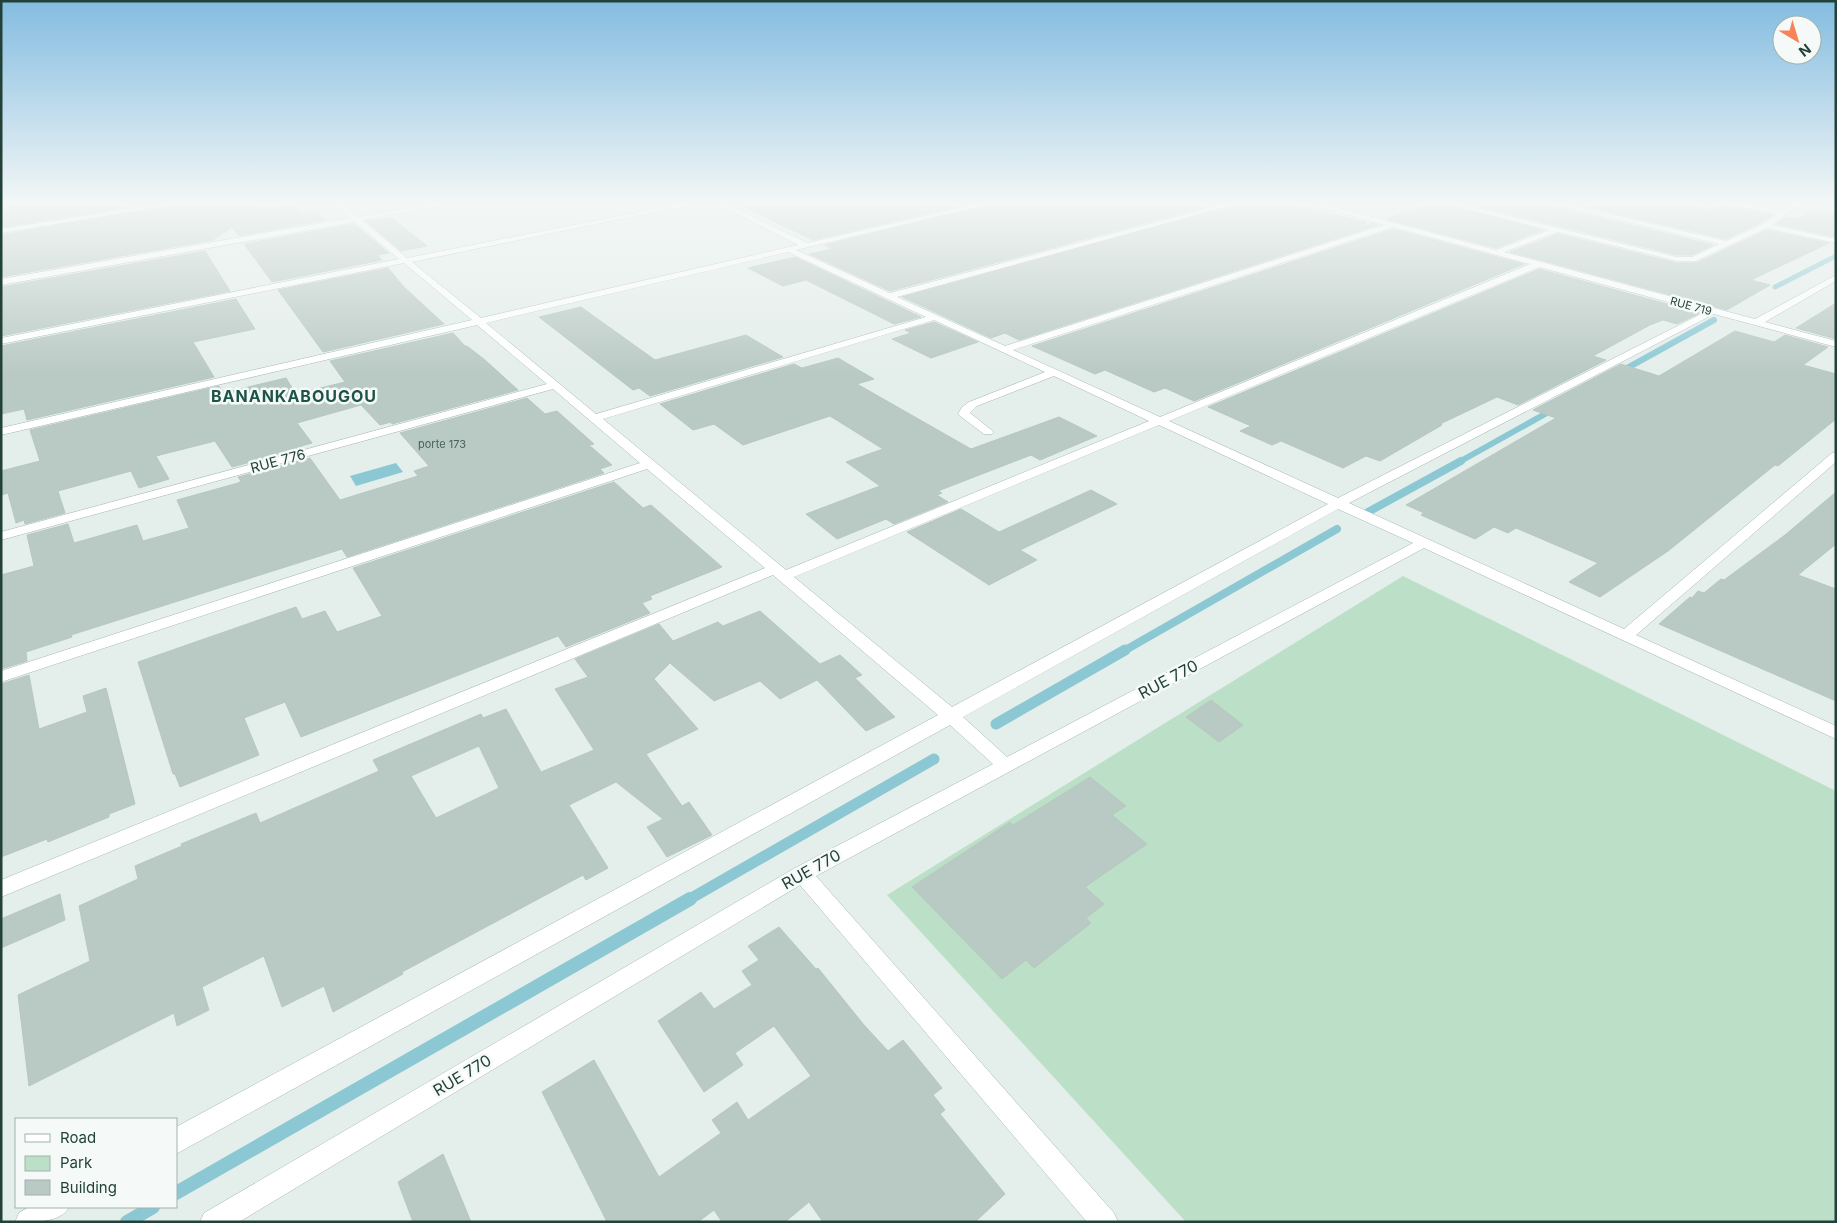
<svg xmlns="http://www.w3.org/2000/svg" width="1837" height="1223" font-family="Inter,sans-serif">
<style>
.green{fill:#bce0c7}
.water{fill:#8bc8d4}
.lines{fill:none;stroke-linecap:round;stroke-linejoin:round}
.stream-far4{stroke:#8bc8d4;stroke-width:5}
.stream-far3{stroke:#8bc8d4;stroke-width:6}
.stream-far2{stroke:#8bc8d4;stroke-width:8}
.stream-far1{stroke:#8bc8d4;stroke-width:11}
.stream{stroke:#8bc8d4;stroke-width:14}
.building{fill:#b9c9c3;stroke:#b6c8c1;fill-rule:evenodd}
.street-casing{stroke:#a6b7b1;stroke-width:1}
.street{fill:#fff;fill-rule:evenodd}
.labels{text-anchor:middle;stroke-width:5;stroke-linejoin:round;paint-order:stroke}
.far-street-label{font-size:11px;fill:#224139;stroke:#f5faf8}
.number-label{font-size:11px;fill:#48635c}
.street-label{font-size:14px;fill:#224139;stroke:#f5faf8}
.far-district-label{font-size:16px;font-weight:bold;letter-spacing:1px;fill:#1d5447;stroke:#f5faf8}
.near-street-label{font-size:16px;fill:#224139;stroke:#f5faf8}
</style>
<rect width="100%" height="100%" fill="#e4eeea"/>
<path class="green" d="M1403 576 1836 791V1222H1186L887 895Z"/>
<path class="water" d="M396 463 403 472 356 486 350 476Z"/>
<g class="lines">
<path class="stream-far4" d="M1775 287 1836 256"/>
<path class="stream-far3" d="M1620 372 1714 320
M1459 462 1554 409"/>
<path class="stream-far2" d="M1368 512 1461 461
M1122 652 1337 529"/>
<path class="stream-far1" d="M996 724 1125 650
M688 900 934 759"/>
<path class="stream" d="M176 1193 690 899
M127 1222 153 1207"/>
</g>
<path class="building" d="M1 204H145L1 227Z
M179 204H266L259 209 292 204 302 214 316 211 325 220 239 236 232 227 213 240 1 277V235Z
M738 204H968L813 240Z
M992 204H1216L890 291 809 254 832 249 825 245Z
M1238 204H1291L1365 222V226L1372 223 1378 225 1019 340 1005 333 991 338 902 297Z
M1429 204H1445L1543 230 1496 248 1386 219Z
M1469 204H1543L1713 245 1692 255H1677Z
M1575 204H1683L1711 210 1723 205 1773 215 1762 222 1726 239Z
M1815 210 1836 214V237L1776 224 1786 217 1797 219Z
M392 218 427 246 401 251 366 221Z
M354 224 389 253 377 255 382 260 272 282 244 244Z
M1393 229 1524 264 1194 401 1165 388 1154 392 1105 370 1095 374 1032 346Z
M1767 230 1829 243 1751 280 1770 285 1727 310 1510 252 1558 234 1677 263H1696Z
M205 251 230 291 1 336V287Z
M795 257 921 317 894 324 806 280 783 286 748 268Z
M388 268 404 287 444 324 323 352 278 290Z
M1539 269 1700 313 1677 324 1663 320 1650 325 1593 356 1606 360 1518 405 1497 397 1440 424 1442 425 1380 461 1366 456 1343 468 1281 441 1272 445 1240 431 1251 426 1208 407Z
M236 299 255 329 193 342 214 377 27 420 24 409 1 414V346Z
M1836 303V339L1796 328Z
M581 307 655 360 746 335 783 357 650 396 639 388 633 390 539 317Z
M934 322 978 342 931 358 892 339 911 333 905 330Z
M1735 331 1774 342 1785 335 1828 347 1803 365 1836 374V419L1778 466 1775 465 1668 551 1600 597 1569 582 1598 563 1516 528 1508 533 1494 527 1475 539 1421 515 1424 513 1406 505 1556 418 1533 410 1621 364 1659 376Z
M453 333 465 346H467L485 360 518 390 392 424 391 422 380 425 361 405 297 423 312 443 301 446 303 448 232 467 215 441 156 456 169 479 139 488 131 471 58 491 65 513 25 524 24 520 16 523 8 493 1 495V471L40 461 30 430 219 386 223 393 286 378 296 394 345 382 330 361Z
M838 358 874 379 857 384 971 449 1059 417 1097 436 1040 460 1031 455 938 491 942 493 937 495 948 502 894 524 886 519 837 539 806 514 880 486 846 462 883 449 830 416 743 445 714 424 693 430 660 404 794 364 802 368Z
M527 398 545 414 557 411 594 444 589 445 612 465 600 469 604 473 347 557 342 549 71 635 72 637 26 652 27 661 1 669V575L34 566 27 535 68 524 74 543 137 525 143 541 189 528 177 500 238 483 241 481 238 477 310 458 340 500 418 476 414 471 429 466 400 433Z
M614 482 643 508 651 505 722 567 650 596 652 599 642 603 650 613 566 647 558 636 301 737 285 702 244 718 259 755 180 787 175 774H173L138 662 296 607 302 619 325 611 337 632 382 616 353 568Z
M1091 490 1117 504 1020 550 1037 560 989 585 907 532 961 509 999 532Z
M1836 492V544L1798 575 1836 589V701L1659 624 1690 597 1692 598 1698 591 1704 593 1721 579 1724 580 1785 535Z
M760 611 820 664 840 655 862 675 855 678 895 717 866 731 817 680 780 699 760 681 714 701 670 663 654 679 698 729 646 754 682 806 689 802 712 835 667 857 647 827 663 819 616 782 569 805 608 868 586 880 583 875 402 972 403 974 333 1012 324 986 282 1007 264 956 202 987 209 1010 177 1026 174 1013 29 1086 18 995 90 961 79 906 138 879 135 866 182 846 181 844 256 813 260 823 379 771 373 760 481 714 483 718 506 709 541 772 594 750 555 689 588 677 575 659 659 624 673 641 718 622 723 626ZM479 746 499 788 436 818 411 776Z
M29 675 39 729 87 712 83 696 106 688 135 804 109 814V817L48 842 47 839 1 857V684Z
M1211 700 1243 725 1219 742 1186 717Z
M1090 777 1126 806 1112 815 1147 844 1085 887 1104 904 1086 918 1091 923 1034 968 1026 960 1002 979 912 887 1010 822 1013 825Z
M60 894 65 920 1 948V919Z
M779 927 816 969 818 968 864 1025 888 1051 903 1040 942 1088 933 1095 945 1110 940 1114 1005 1194 975 1222H823L809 1202 785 1222H722L714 1210 698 1222H607L542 1092 594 1060 659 1177 721 1133 712 1120 737 1102 748 1120 811 1076 774 1026 735 1053 743 1065 704 1092 658 1021 701 992 714 1009 752 985 742 971 759 960 748 946Z
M443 1154 471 1222H413L398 1182Z"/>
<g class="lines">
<g class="street-casing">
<path id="street" d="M159 204H177L1 233V229Z
M335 204H343L358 217 430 204H446L362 220 407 258 679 204H694L412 262 481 318 798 245 718 204H727L807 243 977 204H990L796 250 890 293 1224 204H1236L897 297 1005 346 1384 225 1312 204H1324L1496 250 1549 230 1447 204H1460L1677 257H1692L1719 244 1553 204H1566L1726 241 1763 224 1778 214 1729 204H1746L1783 211 1792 204H1800L1772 225 1836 239V243L1767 228 1696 261H1677L1558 232 1504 252 1755 319 1836 275V281L1765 322 1836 341V347L1714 314 1349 503 1624 629 1832 453 1836 452V462L1636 635 1836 726V739L1424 548 816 876 1114 1213 1118 1222H1087L800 885 239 1222H200L204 1213 795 868 993 764 950 725 176 1154V1127L938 715 773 575 1 897V880L765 568 647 469 1 682V671L640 463 553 389 1 540V532L547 384 477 325 1 435V428L472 320 404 263 1 344V338L399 259 355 222 1 285V279L350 218ZM1393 227 1530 264 1160 417 1013 350ZM788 252 926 317 596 414 486 323ZM1539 267 1705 312 1338 498 1169 421ZM934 320 1045 372 969 402 962 407 958 414 960 416 984 434H992L994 432 970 413 977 406 1054 376 1149 421 786 570 603 419ZM1159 425 1328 504 952 707 794 577ZM1338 509 1413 543 1007 757 963 717Z
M29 1207H69C61 1223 34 1222 15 1222L19 1213Z"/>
</g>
<use href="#street" class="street"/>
</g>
<linearGradient id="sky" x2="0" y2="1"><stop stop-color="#83bce0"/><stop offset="0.54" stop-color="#f3f7f6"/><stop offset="1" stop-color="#f3f7f6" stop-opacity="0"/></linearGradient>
<rect width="1837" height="375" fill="url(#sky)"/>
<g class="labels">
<g class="far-street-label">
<text transform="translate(1691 306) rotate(15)" y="4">RUE 719</text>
</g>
<g class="number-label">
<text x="442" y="448">porte 173</text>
</g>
<g class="street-label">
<text transform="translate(278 461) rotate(-15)" y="5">RUE 776</text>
</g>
<g class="far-district-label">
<text x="294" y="402">BANANKABOUGOU</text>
</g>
<g class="near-street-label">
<text transform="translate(1168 679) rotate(-28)" y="6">RUE 770</text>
<text transform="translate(811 869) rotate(-29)" y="6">RUE 770</text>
<text transform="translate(462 1075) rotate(-31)" y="6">RUE 770</text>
</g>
</g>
<rect width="1837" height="1223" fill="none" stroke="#224139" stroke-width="5"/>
<rect x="15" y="1118" width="162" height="90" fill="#f5faf8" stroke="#a1b0ac"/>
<rect x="25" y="1134" width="25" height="8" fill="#ffffff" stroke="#a1b0ac"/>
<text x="60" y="1143" font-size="15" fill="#224139">Road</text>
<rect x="25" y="1156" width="25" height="15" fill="#bce0c7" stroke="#a1b0ac"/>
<text x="60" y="1168" font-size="15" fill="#224139">Park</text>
<rect x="25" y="1180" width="25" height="15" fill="#b9c9c3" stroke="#a1b0ac"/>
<text x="60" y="1193" font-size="15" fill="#224139">Building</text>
<g transform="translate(1797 40) rotate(142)"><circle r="24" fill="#f5faf8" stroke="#a1b0ac"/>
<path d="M0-4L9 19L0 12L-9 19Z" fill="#f6835a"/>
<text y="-8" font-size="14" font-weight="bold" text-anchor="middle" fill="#224139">N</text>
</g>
</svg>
